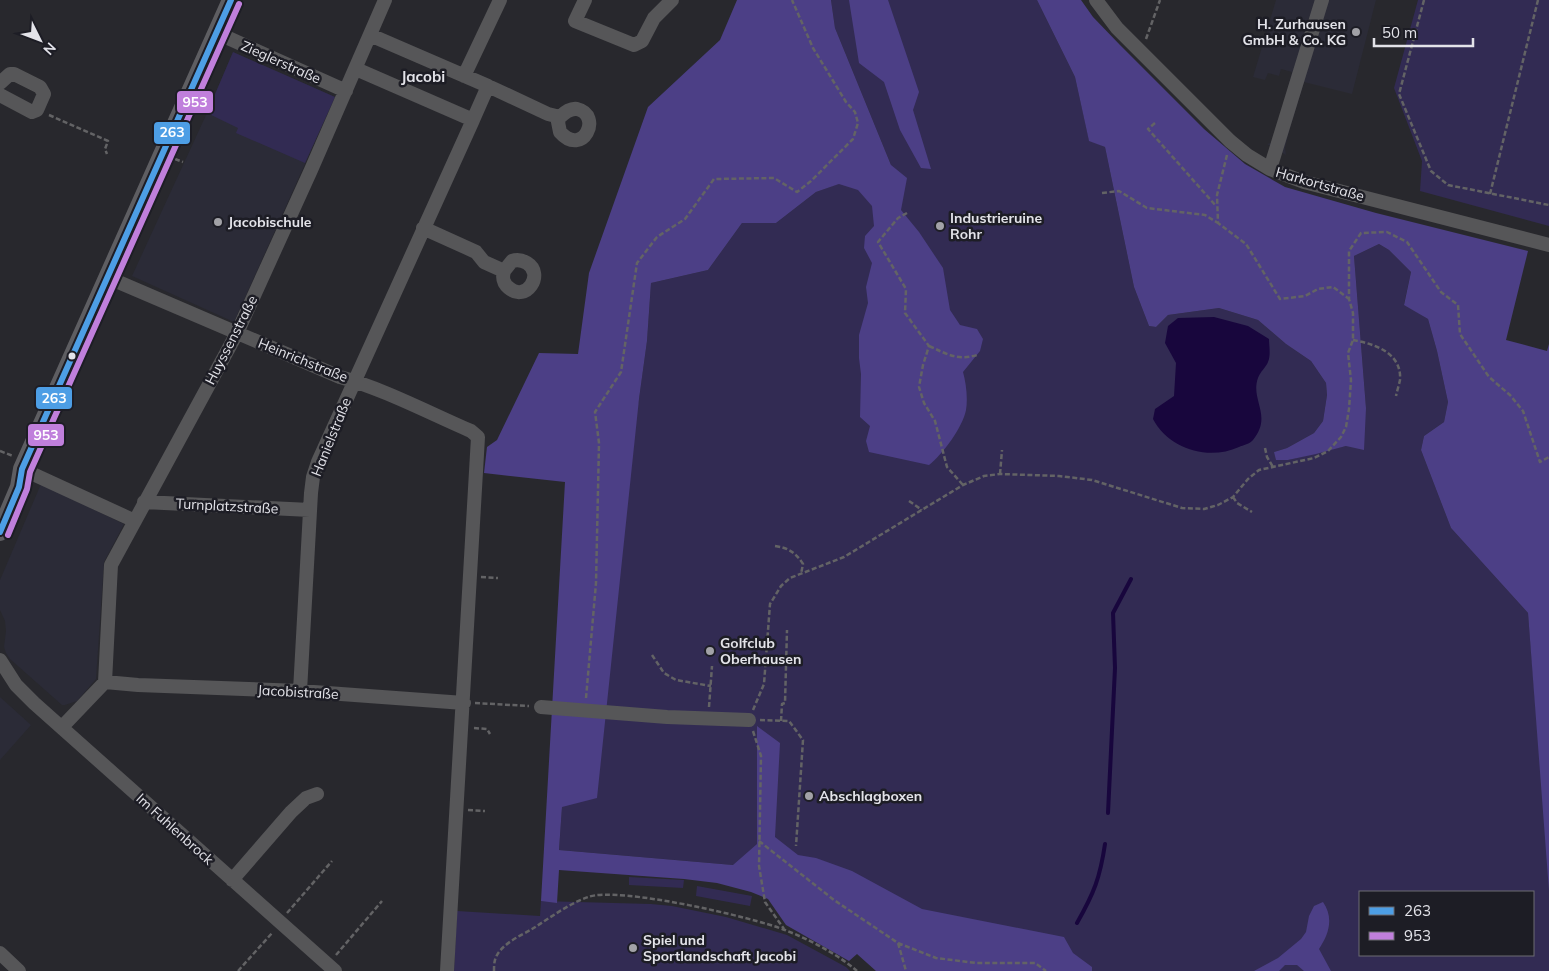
<svg xmlns="http://www.w3.org/2000/svg" width="1549" height="971" font-family="Mulish,sans-serif">
<style>
.built{fill:#2b2b37}
.green{fill:#322b53;fill-rule:evenodd}
.forest{fill:#4c3f86}
.water{fill:#18063d}
.lines{fill:none;stroke-linecap:round;stroke-linejoin:round}
.stream{stroke:#18063d;stroke-width:4}
.path{stroke:#636365;stroke-width:2.5;stroke-dasharray:5 2.5;stroke-linecap:butt}
.minor{stroke:#565658;stroke-width:14}
.major{stroke:#5e5e62;stroke-width:18}
.bus-1-casing{stroke:#1d1d25;stroke-width:10}
.bus-2-casing{stroke:#1d1d25;stroke-width:10}
.bus-1{stroke:#4d9ee5;stroke-width:6}
.bus-2{stroke:#c07fdc;stroke-width:6}
.poi-dot{fill:#a2a2a7;stroke:#1d1d25;stroke-width:2}
.bus-dot{fill:#e3e3e9;stroke:#1d1d25;stroke-width:2}
.labels{text-anchor:middle;stroke-width:5;stroke-linejoin:round;paint-order:stroke}
.poi-label{font-size:14px;font-weight:bold;fill:#e3e3e9;stroke:#1d1d25;text-anchor:start}
.street-label{font-size:14px;fill:#e3e3e9;stroke:#1d1d25}
.neighbourhood-label{font-size:15px;font-weight:bold;fill:#e3e3e9;stroke:#1d1d25}
.line-badge{stroke:#1d1d25;stroke-width:2}
.badge-label{font-size:14px;text-anchor:middle;font-weight:bold;fill:#fff}
</style>
<rect width="100%" height="100%" fill="#28282d"/>
<path class="built" d="M1276 0H1376L1352 94 1304 82 1288 135 1285 148 1286 155 1267 144 1271 143 1276 133 1292 72 1281 69 1279 76 1268 73 1265 80 1253 77Z
M233 52 335 97 234 322 132 276 207 113Z
M41 484 124 524 104 562 96 679 77 701 65 705H62L10 659 6 653 4 647 6 631 5 621 0 610V580Z
M0 697 31 725 0 760Z"/>
<path class="green" d="M831 0H1037L1075 77 1089 140 1105 147 1134 287 1149 326 1156 327 1168 315 1219 308 1258 320 1286 344 1311 361 1326 383 1327 395 1323 421 1314 433 1287 448 1274 452 1288 460 1346 446 1366 408 1354 256 1379 244 1389 250 1411 272 1404 304 1428 319 1437 351 1448 402 1444 422 1424 436 1421 450 1451 528 1528 613 1547 847 1549 891V971H894L733 865 559 850 562 807 639 399 647 341 651 283 708 270 742 223H776L816 192 891 165 835 28ZM1360 892H1533V955H1360Z
M1418 0H1549V226L1420 191 1422 161 1394 88Z
M233 52 335 97 305 163 236 133 238 128 207 113Z
M629 877 684 880 683 888 629 885Z
M697 886 752 896 750 906 696 896Z
M541 901 651 904 672 906 726 917 787 935 846 967 850 971H454L457 911 540 916Z"/>
<path class="forest" d="M737 0H831L835 28 891 165 907 178 901 210 919 232 943 268 950 310 960 325 977 329 983 339 980 351 963 372C966 383 968 398 966 410 963 427 942 455 929 465L869 452 866 441 870 426 860 417 861 374 859 358V335L868 303 866 287 872 263 864 248 865 236 874 226 872 206 858 190 839 184 816 192 776 223H742L708 270 651 283 647 341 639 399 597 798 562 807 559 850 733 865 757 844V726L780 743 775 837 798 855 816 858 852 871 922 909 1064 937 1073 953 1092 967V971H876L857 954 849 961 786 925 768 899 751 892 717 883 684 879 559 870 557 903 541 901 565 482 484 473 487 447 497 440 539 353 578 354 589 273 648 107 720 40Z
M849 0H888L919 92 913 110 931 169 921 168 900 130 884 82 859 63Z
M1037 0H1081L1093 17 1120 45 1204 129 1245 164 1285 187 1376 213 1528 251 1506 340 1547 351 1549 344V891L1528 613 1451 528 1421 450 1424 436 1444 422 1448 402 1437 351 1428 319 1404 305 1411 272 1389 250 1379 244 1354 256 1366 408 1364 450 1346 446 1316 454 1288 460H1276L1274 452 1287 448 1314 433 1323 421 1327 395 1326 383 1311 361 1286 344 1258 320 1219 308 1168 315 1156 327 1149 326 1134 287 1105 147 1089 141 1075 77Z
M1323 902C1334 918 1329 934 1319 949L1331 971H1304L1297 965H1285L1279 971H1254L1278 958 1301 939 1306 932 1309 916 1314 906Z"/>
<path class="water" d="M1214 317 1248 326 1269 339C1269 345 1271 355 1268 362 1266 367 1260 372 1258 378 1250 400 1273 416 1253 440 1250 444 1243 445 1239 447 1208 461 1169 449 1153 419L1155 409 1174 396 1176 363 1165 343 1168 326 1178 318Z"/>
<g class="lines">
<path class="stream" d="M1108 813 1115 668 1113 613 1131 579
M1077 923C1094 893 1100 878 1105 844"/>
<path class="path" d="M1424 0 1399 94 1431 171 1448 185 1549 205
M1146 39 1160 0
M49 115 108 141 105 149 107 154
M1155 123 1148 129 1216 206
M1227 155 1217 195 1218 223 1246 244 1280 299 1305 296 1318 289 1333 287 1349 299
M175 159 183 162
M1102 193 1119 191 1147 208 1205 215 1218 223
M1490 194 1538 0
M907 213 898 218 878 242 906 289 905 313 929 346 923 365 919 387 924 403 935 421 947 467 963 485
M1353 340C1375 344 1402 353 1400 380 1399 385 1397 391 1396 396
M929 346C947 354 957 361 977 355
M1265 448 1267 457 1273 467
M0 451 13 456
M1000 474 1002 450
M1233 497 1237 503 1252 512
M909 501 922 510
M775 546C789 548 796 553 803 564L801 574
M481 577 498 578
M652 655 664 673 676 680 711 686
M586 698 596 583 599 443 595 412 621 372 637 263 657 237 685 219 714 179 774 178 797 192 811 181 853 139 858 123 855 112 846 102 813 48 792 0
M475 703 529 706
M709 707 712 666
M753 710 764 684 770 604 781 586 790 578 844 557 963 485 984 476 1000 474 1059 476 1092 480 1182 508 1204 509 1218 505 1233 497 1248 479 1259 470 1314 458 1328 451 1341 437 1346 427 1349 409 1351 380 1348 353 1353 340V313L1349 299V251L1361 233 1387 232 1407 242 1441 292 1458 305 1460 334 1489 377 1510 395 1523 411 1540 462 1549 457
M760 720 789 721 803 740 796 846
M781 721 782 704 785 703 787 630
M474 728 487 729 490 734
M753 731 761 756 759 866 765 902 784 929
M468 810 485 811
M759 841 834 900 898 943 936 958 976 963H1035L1046 971
M287 913 332 861
M898 943 906 971
M336 955 382 901
M238 971 273 932
M494 971C494 968 494 963 495 960 499 945 520 936 532 929 550 918 568 904 588 897 618 886 752 917 785 930 810 940 836 953 857 971"/>
<path class="minor" d="M585 0 575 21 634 45 642 41 654 18 672 0
M1096 0 1117 28 1230 141 1247 155 1270 169 1304 182 1549 245
M217 33 346 91
M370 35 488 86
M356 69 473 120 488 86 548 114 560 117 558 122 560 132C583 158 603 115 577 109 570 108 565 112 560 117
M464 76 500 0
M0 83 10 74H14L40 87 44 94 37 110 32 112 0 95
M1270 169 1322 0
M423 228 476 252 484 262 504 271C502 278 503 283 509 288 526 303 545 274 527 263 522 260 518 259 512 261L504 271
M109 278 340 377C384 389 429 413 471 431L478 437 447 971
M22 469 135 521
M144 502 310 510
M0 660 16 685 34 703 335 971
M105 682 111 565 237 333 311 170 385 0
M105 682 138 685 300 691 464 703
M300 691 311 493 313 477 318 462 473 120
M541 707 667 717 749 720
M62 727 105 682
M232 880 291 812 306 798 317 794
M0 953 19 971"/>
<path class="major" d="M0 532 19 487 22 469 231 0"/>
<g class="bus-1-casing">
<path id="bus-1" d="M0 532 19 487 22 469 231 0"/>
</g>
<g class="bus-2-casing">
<path id="bus-2" d="M8 535 27 489 30 472 239 4"/>
</g>
<use href="#bus-1" class="bus-1"/>
<use href="#bus-2" class="bus-2"/>
</g>
<g class="poi-dot">
<circle cx="1356" cy="32" r="5"/>
<circle cx="218" cy="222" r="5"/>
<circle cx="940" cy="226" r="5"/>
<circle cx="710" cy="651" r="5"/>
<circle cx="809" cy="796" r="5"/>
<circle cx="633" cy="948" r="5"/>
</g>
<circle class="bus-dot" cx="72" cy="356" r="4.5"/>
<g class="labels">
<g class="poi-label">
<text x="1346" y="29" text-anchor="end">H. Zurhausen<tspan x="1346" dy="16">GmbH &amp; Co. KG</tspan></text>
<text x="950" y="223">Industrieruine<tspan x="950" dy="16">Rohr</tspan></text>
<text x="228" y="227">Jacobischule</text>
<text x="720" y="648">Golfclub<tspan x="720" dy="16">Oberhausen</tspan></text>
<text x="819" y="801">Abschlagboxen</text>
<text x="643" y="945">Spiel und<tspan x="643" dy="16">Sportlandschaft Jacobi</tspan></text>
</g>
<g class="street-label">
<text transform="translate(281 62) rotate(24)" y="5">Zieglerstraße</text>
<text transform="translate(1320 184) rotate(16)" y="5">Harkortstraße</text>
<text transform="translate(231 340) rotate(-63)" y="5">Huyssenstraße</text>
<text transform="translate(303 360) rotate(22)" y="5">Heinrichstraße</text>
<text transform="translate(331 437) rotate(-68)" y="5">Hanielstraße</text>
<text transform="translate(227 506) rotate(3)" y="5">Turnplatzstraße</text>
<text transform="translate(298 692) rotate(3)" y="5">Jacobistraße</text>
<text transform="translate(175 829) rotate(42)" y="5">Im Fuhlenbrock</text>
</g>
<g class="neighbourhood-label">
<text x="423" y="82">Jacobi</text>
</g>
</g>
<g class="line-badge">
<rect x="176" y="90" width="38" height="24" rx="5" fill="#c07fdc"/>
<rect x="153" y="121" width="38" height="24" rx="5" fill="#4d9ee5"/>
<rect x="35" y="386" width="38" height="24" rx="5" fill="#4d9ee5"/>
<rect x="27" y="423" width="38" height="24" rx="5" fill="#c07fdc"/>
</g>
<g class="badge-label">
<text x="195" y="107">953</text>
<text x="172" y="137">263</text>
<text x="54" y="403">263</text>
<text x="46" y="440">953</text>
</g>
<rect x="1359" y="891" width="175" height="65" fill="#1d1d25" stroke="#6c6c73"/>
<rect x="1369" y="907" width="25" height="8" fill="#4d9ee5" stroke="#6c6c73"/>
<text x="1404" y="916" font-size="15" fill="#e3e3e9">263</text>
<rect x="1369" y="932" width="25" height="8" fill="#c07fdc" stroke="#6c6c73"/>
<text x="1404" y="941" font-size="15" fill="#e3e3e9">953</text>
<g transform="translate(40 40) rotate(132)" stroke="#1d1d25" stroke-width="4" paint-order="stroke">
<path d="M0-4L9 19L0 12L-9 19Z" fill="#e3e3e9"/>
<text y="-8" font-size="14" font-weight="bold" text-anchor="middle" fill="#e3e3e9">N</text>
</g>
<path d="M1374 38v8h99v-8" fill="none" stroke="#e3e3e9" stroke-width="2.5"/>
<text x="1382" y="38" font-size="15" fill="#e3e3e9" stroke="#1d1d25" stroke-width="4" paint-order="stroke">50 m</text>
</svg>
